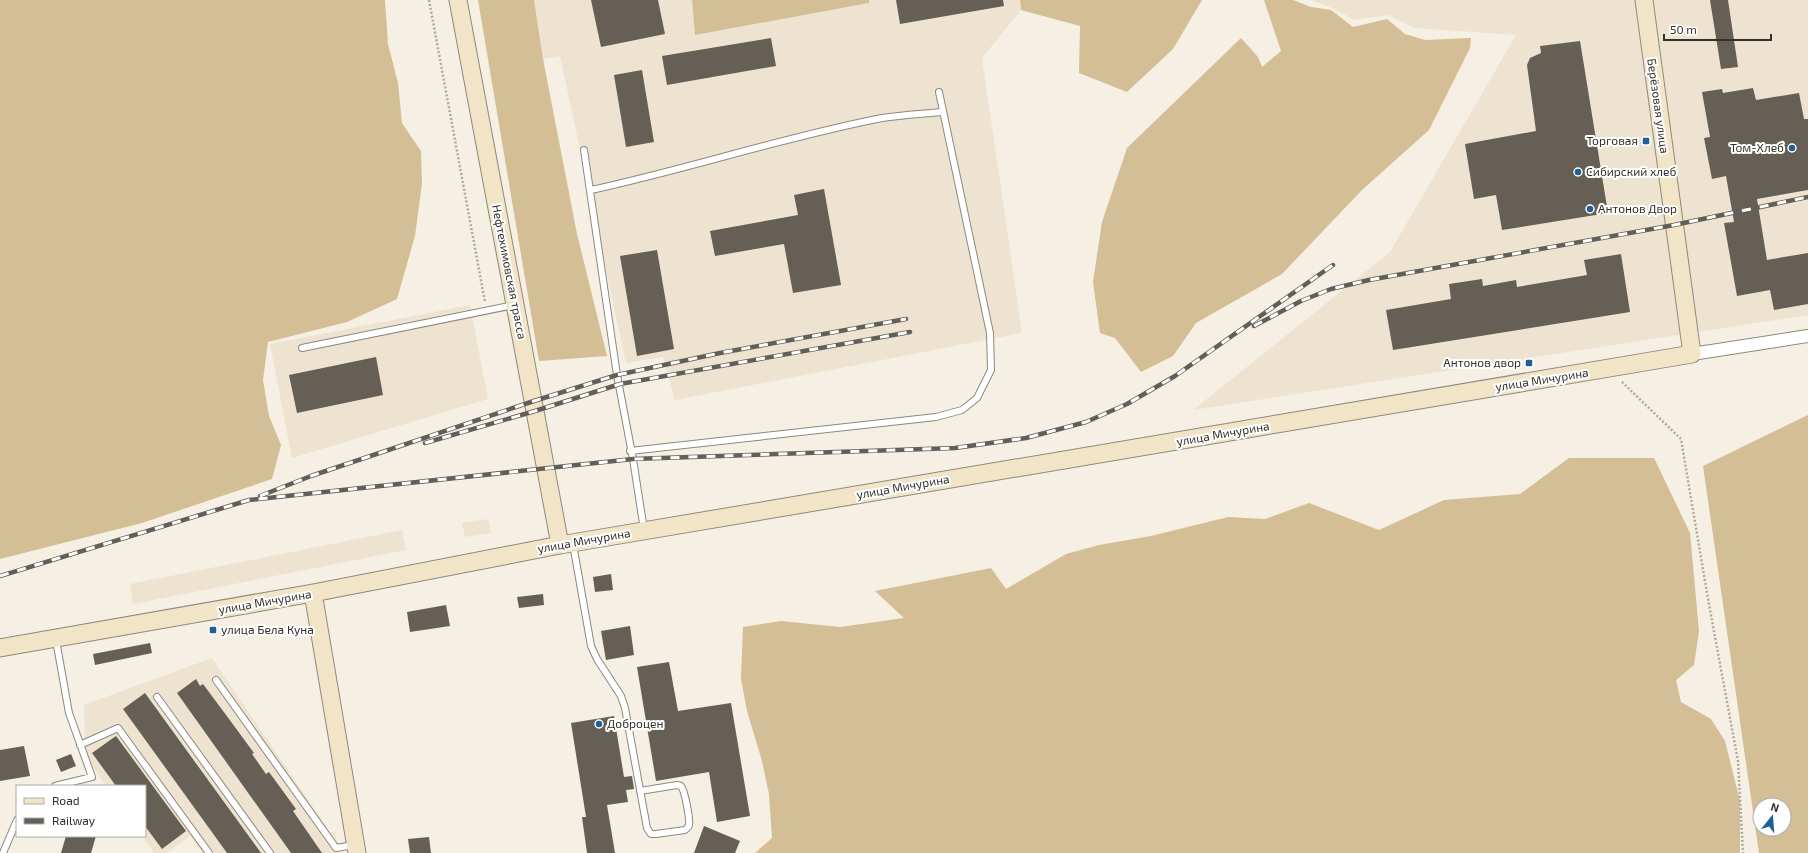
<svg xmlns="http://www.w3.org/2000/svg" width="1808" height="853" font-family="'Exo 2',sans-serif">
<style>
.built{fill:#ede3d0}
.forest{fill:#d4be95;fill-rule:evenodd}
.building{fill:#655f55}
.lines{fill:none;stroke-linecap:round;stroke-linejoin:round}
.lane-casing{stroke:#8e887d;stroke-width:8}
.street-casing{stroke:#8e887d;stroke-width:14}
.secondary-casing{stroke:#8e887d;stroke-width:19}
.path{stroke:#afaaa0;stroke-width:2.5;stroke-dasharray:2 2;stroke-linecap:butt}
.lane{stroke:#fff;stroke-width:6}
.street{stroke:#fff;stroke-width:12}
.secondary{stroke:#f2e4c7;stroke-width:17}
.rail-casing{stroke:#625e58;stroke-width:4.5}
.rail{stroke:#fff;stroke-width:3;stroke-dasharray:9;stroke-linecap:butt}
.poi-dot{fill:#1f5f95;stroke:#fff;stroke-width:1.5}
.labels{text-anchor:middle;stroke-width:4;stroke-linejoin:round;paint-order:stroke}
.street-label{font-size:12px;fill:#33302b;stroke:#fff}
.poi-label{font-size:12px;fill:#33302b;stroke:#fff;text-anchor:start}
</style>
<rect width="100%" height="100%" fill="#f6efe3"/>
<path class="built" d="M534 0H692L695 35 869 3V0H1019L1021 10 982 58 1022 333 675 400 663 357 626 363 560 56 543 59Z
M1311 0H1808V315L1193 410 1390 252 1516 35 1415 28 1388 15 1355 20 1330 7Z
M470 305 488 399 292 458 270 344Z
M488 519 491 533 465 537 462 523Z
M402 530 406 550 133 604 130 584Z
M212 658 330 832H335L339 853H202L190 836 167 853H154L142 836H145V786H106L89 761 85 750 84 705Z"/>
<path class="forest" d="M0 0H385L388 44 398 83 402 123 421 151 422 183 415 236 397 299 347 322 268 342 263 380 269 416 281 445 272 479 142 523 0 559Z
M478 0H534L543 59 577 234 607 356 539 361Z
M692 0H869V3L695 35Z
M1020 0H1202L1173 49 1127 92 1079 73 1080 26 1021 10Z
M1264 0H1293L1311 7 1331 10 1353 27 1387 19 1405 34 1425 40 1471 38 1470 48 1429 130 1362 190 1282 274 1196 323 1173 356 1141 372 1115 338 1100 333 1093 282 1102 222 1127 148 1241 38 1258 57 1262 67 1281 51Z
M1808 415V853H1759L1703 466ZM1760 805H1784V829H1760Z
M1569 458H1654L1690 533 1699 631 1694 665 1676 680 1681 702 1711 719 1725 741 1740 801V853H755L772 838 769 794 762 761 747 711 741 679 743 627 781 621 840 627 904 618 875 591 991 568 1006 589 1066 554 1099 545 1151 536 1228 517 1265 519 1309 503 1379 530 1444 500 1520 494Z"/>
<path class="building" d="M591 0H658L665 34 601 47Z
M896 0H1003L1004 6 900 24Z
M1710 0H1728L1738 67 1721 69Z
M771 38 776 66 667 85 662 56Z
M1580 41 1608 213 1502 230 1496 195 1474 199 1465 144 1536 131 1527 65 1530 58 1541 53 1540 46Z
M642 70 654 142 626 147 614 75Z
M1753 88 1756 100 1799 93 1804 119H1808V190L1757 199 1767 260 1808 253V304L1774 310 1770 290 1737 296 1724 223 1734 222 1726 176 1712 179 1704 138 1710 137 1702 92 1722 89 1723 93Z
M824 189 841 285 793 293 784 244 715 256 710 231 798 215 794 195Z
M657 250 674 349 637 356 620 256Z
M1621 254 1630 312 1393 350 1386 310 1451 299 1449 284 1482 279 1483 286 1516 280 1517 287 1587 275 1584 260Z
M376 357 383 395 297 413 289 375Z
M611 574 613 590 595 592 593 577Z
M543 594 544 605 519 608 517 597Z
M446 605 450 626 410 632 407 612Z
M630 626 634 655 606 660 601 631Z
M150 643 152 653 95 665 93 654Z
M669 662 678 711 731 703 750 816 717 822 709 772 656 781 637 667Z
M196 679 200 686 203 684 229 719 254 753 252 754 266 774 269 772 296 809 293 811 322 853H291L177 693Z
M145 693 261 853H227L123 709Z
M614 716 624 777 632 776 634 789 626 790 628 802 607 805 615 853H587L582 817H586L571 723Z
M116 736 186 831 162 849 145 826V786H116L92 753Z
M24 746 30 776 0 781V750Z
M71 754 76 766 61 772 56 760Z
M704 826 740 841 735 853H694Z
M66 836H96L91 853H61Z
M429 837 431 853H410L408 839Z"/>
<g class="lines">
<g class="lane-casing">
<path id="lane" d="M584 150 617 375 633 459 644 530
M591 190C688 169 784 137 882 118 902 115 922 114 942 112
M302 348 514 305
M630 451 936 417 962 410 977 398 991 370 990 333 939 92
M573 544 591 646 597 659 621 696 625 708 647 828 651 834H656L685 830C687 828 688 828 689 825 690 819 685 791 681 786L677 785 640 791
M216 680 336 848 354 845
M157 697 270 853
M80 745 118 728 209 853
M55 786 92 777 69 713 56 640
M3 853 17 820"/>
</g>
<g class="street-casing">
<path id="street" d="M1692 354 1808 336"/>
</g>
<g class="secondary-casing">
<path id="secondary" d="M458 0 560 545
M313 593 357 853
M0 648 313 593 560 545 1692 354 1644 0"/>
</g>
<path class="path" d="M429 0 485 302
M1622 382 1681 439 1708 599 1738 761 1743 853"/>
<use href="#lane" class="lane"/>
<use href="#street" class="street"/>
<use href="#secondary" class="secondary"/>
<g class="rail-casing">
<path id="rail" d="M1254 326 1301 301 1331 289 1369 280 1674 225 1808 197
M425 443 535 411 620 384 910 332
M260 496 311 476 534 401 617 375 720 353 906 319
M0 576 249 500 633 459 955 448 1026 438 1086 422 1127 404 1175 376 1333 265"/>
</g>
<use href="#rail" class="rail"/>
</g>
<g class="poi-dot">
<rect x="1642" y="137" width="8" height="8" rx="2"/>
<circle cx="1792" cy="148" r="4"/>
<circle cx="1578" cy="172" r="4"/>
<circle cx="1590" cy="209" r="4"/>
<rect x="1525" y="359" width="8" height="8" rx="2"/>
<rect x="209" y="626" width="8" height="8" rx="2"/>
<circle cx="599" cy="724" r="4"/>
</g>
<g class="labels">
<g class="street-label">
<text transform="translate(1658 106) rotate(82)" y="4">Берёзовая улица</text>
<text transform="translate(509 272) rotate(79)" y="4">Нефтехимовская трасса</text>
<text transform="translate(1542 380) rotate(-9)" y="4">улица Мичурина</text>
<text transform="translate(1223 434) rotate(-10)" y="4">улица Мичурина</text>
<text transform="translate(903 487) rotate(-10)" y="4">улица Мичурина</text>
<text transform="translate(584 541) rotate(-10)" y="4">улица Мичурина</text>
<text transform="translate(265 602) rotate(-10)" y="4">улица Мичурина</text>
</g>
<g class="poi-label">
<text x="1638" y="145" text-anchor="end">Торговая</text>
<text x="1784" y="152" text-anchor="end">Том-Хлеб</text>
<text x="1586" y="176">Сибирский хлеб</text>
<text x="1598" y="213">Антонов Двор</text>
<text x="1521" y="367" text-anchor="end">Антонов двор</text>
<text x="221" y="634">улица Бела Куна</text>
<text x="607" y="728">Доброцен</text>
</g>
</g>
<rect x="16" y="785" width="130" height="52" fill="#ffffff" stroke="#adacaa"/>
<rect x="24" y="798" width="20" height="6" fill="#f2e4c7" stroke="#adacaa"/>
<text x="52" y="805" font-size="12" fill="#33302b">Road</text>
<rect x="24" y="818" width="20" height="6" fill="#625e58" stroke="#adacaa"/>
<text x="52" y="825" font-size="12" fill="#33302b">Railway</text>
<g transform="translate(1772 817) rotate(17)"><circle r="19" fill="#ffffff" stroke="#adacaa"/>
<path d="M0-3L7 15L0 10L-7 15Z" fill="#1f5f95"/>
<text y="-6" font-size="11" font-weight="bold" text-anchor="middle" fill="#33302b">N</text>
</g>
<path d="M1664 34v6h107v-6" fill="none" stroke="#33302b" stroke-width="2"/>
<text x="1670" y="34" font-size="12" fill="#33302b" stroke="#ffffff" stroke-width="3" paint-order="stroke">50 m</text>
</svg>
